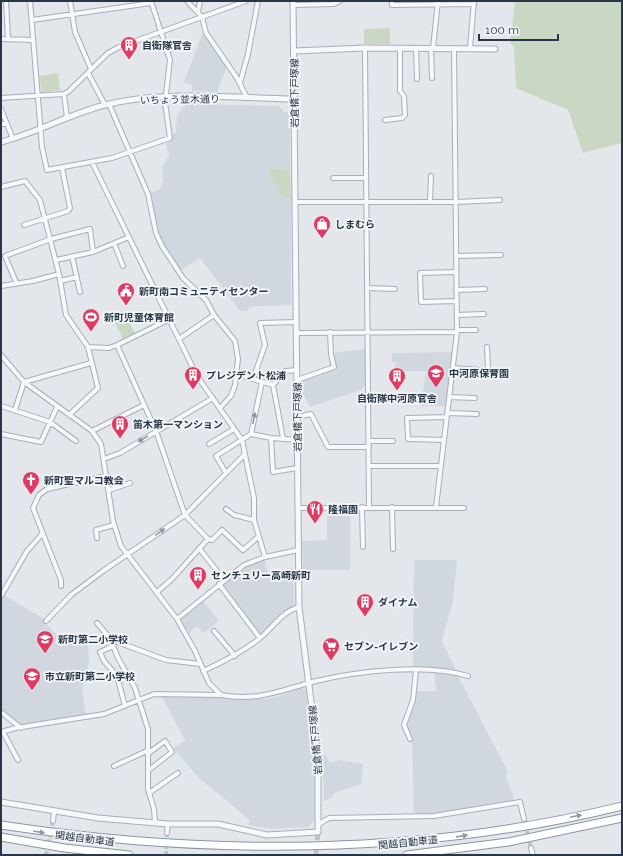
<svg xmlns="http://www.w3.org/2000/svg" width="623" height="856" font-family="Raleway,'Noto Sans JP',sans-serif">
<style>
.built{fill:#d0d7df}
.green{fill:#cad7c3}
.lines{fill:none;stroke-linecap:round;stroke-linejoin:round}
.minor-tunnel{stroke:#bec4cb;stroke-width:4;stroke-dasharray:4 2;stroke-linecap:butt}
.tertiary-tunnel{stroke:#bec4cb;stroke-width:5;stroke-dasharray:5 2.5;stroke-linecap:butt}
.minor-casing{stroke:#a7aeb7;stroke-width:6}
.tertiary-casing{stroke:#a7aeb7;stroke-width:7}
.motorway-casing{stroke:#8896a5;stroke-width:9}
.minor{stroke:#f6f8fa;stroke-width:4}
.tertiary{stroke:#f6f8fa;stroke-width:5}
.motorway{stroke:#fff;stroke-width:7}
.oneway{fill:#8f97a0}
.oneway2{fill:#949aa3}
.labels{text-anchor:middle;stroke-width:3.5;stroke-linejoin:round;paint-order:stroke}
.poi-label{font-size:10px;font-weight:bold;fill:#283647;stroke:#f3f6f9;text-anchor:start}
.street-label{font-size:10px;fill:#283647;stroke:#f3f6f9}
</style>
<rect width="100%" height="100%" fill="#e3e7ec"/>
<path class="built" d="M204 33 227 65 217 92 192 91V85L184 82 201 37Z
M186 104 279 106 285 112H290V170L270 168V180H273L282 197 291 198V305L250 307 247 311H240L200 258 181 270 164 245 158 232 149 194 160 189 163 180 162 168 170 153H168L166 143 173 140 172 134 176 132 177 116Z
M366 349 367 383 361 390 310 407 305 397 302 398 301 380 335 369 332 353Z
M453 352 446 406H421L426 371H395V362H392V353Z
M327 510H350V570H303L302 541 327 540Z
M265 560 269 576 293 568 294 606 279 615 263 633 260 634 221 585 243 567Z
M414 560H457L453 601 442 641 456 670 429 669 428 667 413 668Z
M4 595 44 619 46 624 65 643 82 632 88 646 89 663 82 690 86 716 21 726 1 710V599Z
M202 600 219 621 203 633 197 626 189 633 180 619 181 617Z
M436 672 454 673 458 676 508 772 506 775 507 780 513 794V801L486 806 421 815 414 812 412 738 405 725 414 702 416 691H436L434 673Z
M302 688 306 690 310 729 314 775V821L308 827 270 829 248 825 250 820 199 778 173 748 185 740 161 695 245 699H265L282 695Z
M322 754 326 755 329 763 339 760 363 764 361 784 336 792 331 798 324 801Z"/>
<path class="green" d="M515 1H622V143L583 153 568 110 516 88 514 47 510 42Z
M390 28V44H364V29Z
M58 73 60 90 42 92 39 76Z
M270 168 290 170 291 198 282 197 273 180H270Z
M122 315 125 321 128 319 135 333 123 339 115 322Z"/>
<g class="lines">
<path class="minor-tunnel" d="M524 819 531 848
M46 855 53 821
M166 855 167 833"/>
<path class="tertiary-tunnel" d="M316 855 318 832"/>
<g class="minor-casing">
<path id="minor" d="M6 1 8 39
M30 1 42 147 47 170 112 158 170 138 165 103 170 60 151 1
M70 1 75 32 91 69
M187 1 202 17 206 33 237 78 247 98
M392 1V5L474 4
M293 5 334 4 340 1
M198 12 200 1
M32 20 151 3
M1 39 33 40
M365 48 369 507
M416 48 417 79
M431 48 432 78
M433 48 438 1
M470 48 474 1
M88 73 105 105
M240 83 248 54 258 1
M64 94 67 118
M1 98 64 94 68 92 108 53 119 47 246 1
M109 104 148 194 156 233 162 246 183 278 206 300 214 315 235 341 238 359 235 385 231 396 220 408
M1 109 13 139
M385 120 402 118 405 115 404 96 400 91V48
M1 124H7
M92 162 197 376 242 440 254 498V520L265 557
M333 178H366
M1 187 25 181 40 200 59 274 66 315 88 347 98 388 69 415
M295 202H456L500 200
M430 202 431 176
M24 225 68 211 70 208 62 168
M114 243 123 266
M72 256 80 292
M456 256 501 255
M56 260 93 252 129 237
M456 272 420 273 421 302 457 301
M60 281 77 277
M16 282 5 256 51 239 90 229 93 252
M1 286 33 281 59 274
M367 288 395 289
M456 290 485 289
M457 315 484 314
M457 330H476
M296 333 457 332
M179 339 214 315
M117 345 156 431 185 515 208 539 212 540 222 530 243 550 258 537
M88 347 109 348 117 345 170 319
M487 347 488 370
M1 355 24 382 92 431 101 444 113 521 121 546 177 619 195 651 209 683 221 695C257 702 282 690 316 681 359 671 426 663 468 676
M453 368 494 371
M237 374 253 379 265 345 260 323 296 322
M253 379 273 385 285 371 297 370
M297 380 334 367 331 354 330 332
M262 382 251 434 271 438 297 440
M273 385 283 438
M450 397 475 398
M1 406 50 422 76 441
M15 410 24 382 91 363
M448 413 477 414
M297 417 311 414 328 447H369
M92 431 144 405
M1 434 41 442 57 407
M271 438 273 472 297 468
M444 440 408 439 407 418 447 417
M369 441H393
M209 444 234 429
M104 459 120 453 213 398
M370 466H441
M226 473 216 456 251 434
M109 490 130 483
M362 507 363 547
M392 507 393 549
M436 507 457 332 454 48
M298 508H464
M226 509 234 515 254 520
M97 538 96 530 114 525
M199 548 224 580
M219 584 260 638
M61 586V580L33 508 39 495 47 489 106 476
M157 592 172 579 208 539
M1 596 27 551 43 533
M177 619 244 565 265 557 298 550
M46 621 71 595 103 571 185 515 244 455
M97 623 110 638 120 643 166 660 200 664
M214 631 235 656
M110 638 118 658 135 688 148 729V789L154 809 155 823
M113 646 100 652 104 661 117 676 125 706
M203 671C223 662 241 653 259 639 273 628 281 612 299 607
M1 712 21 728
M1 732 16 728 104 714 154 694 220 695
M3 732 18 760
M410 739 404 725 413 700 416 670
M114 766 149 750
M149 770 172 752 165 741 149 753
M149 793 178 773
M53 821 54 812
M319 824 329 818 434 816 520 802 524 819
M167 833 168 824
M531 848 533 855"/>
</g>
<g class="tertiary-casing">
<path id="tertiary" d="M294 51 365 48 495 49
M1 142C37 133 69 114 105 105 162 90 234 98 293 99
M1 802 98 818 168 824H218L267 835 318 832V756L299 607 293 1"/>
</g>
<g class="motorway-casing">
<path id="motorway" d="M1 825C206 856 420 856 622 806
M1 837 64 848 129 855
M407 855 508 842 622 818"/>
</g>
<use href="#minor" class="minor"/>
<use href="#tertiary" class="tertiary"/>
<use href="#motorway" class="motorway"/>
</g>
<defs><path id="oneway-solid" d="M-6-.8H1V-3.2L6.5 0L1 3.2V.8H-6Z"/></defs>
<g class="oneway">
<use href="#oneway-solid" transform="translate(254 418) rotate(-78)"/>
<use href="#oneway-solid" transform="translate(143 439) rotate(149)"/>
<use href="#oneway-solid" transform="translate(160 532) rotate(-35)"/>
</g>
<g class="oneway2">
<use href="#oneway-solid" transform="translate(576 816) rotate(-12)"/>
<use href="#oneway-solid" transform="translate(39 832) rotate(9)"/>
<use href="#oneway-solid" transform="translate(462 836) rotate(-8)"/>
</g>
<defs>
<g id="building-pin" transform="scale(0.9)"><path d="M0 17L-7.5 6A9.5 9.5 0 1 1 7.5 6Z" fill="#de3b63" stroke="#f3f6f9"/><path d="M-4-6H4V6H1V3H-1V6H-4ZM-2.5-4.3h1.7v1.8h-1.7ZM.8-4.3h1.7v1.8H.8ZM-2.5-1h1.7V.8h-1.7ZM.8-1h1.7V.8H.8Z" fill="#fff"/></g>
<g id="shop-pin" transform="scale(0.9)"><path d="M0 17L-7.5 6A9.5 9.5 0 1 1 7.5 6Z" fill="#de3b63" stroke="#f3f6f9"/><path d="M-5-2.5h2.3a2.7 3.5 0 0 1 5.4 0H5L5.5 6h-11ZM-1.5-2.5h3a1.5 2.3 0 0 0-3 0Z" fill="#fff"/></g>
<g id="civic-pin" transform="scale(0.9)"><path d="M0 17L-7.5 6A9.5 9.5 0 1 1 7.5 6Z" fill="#de3b63" stroke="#f3f6f9"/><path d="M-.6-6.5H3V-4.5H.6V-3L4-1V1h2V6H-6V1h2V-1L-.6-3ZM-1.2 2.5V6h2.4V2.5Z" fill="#fff"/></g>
<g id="stadium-pin" transform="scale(0.9)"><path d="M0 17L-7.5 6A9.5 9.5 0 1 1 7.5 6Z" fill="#de3b63" stroke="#f3f6f9"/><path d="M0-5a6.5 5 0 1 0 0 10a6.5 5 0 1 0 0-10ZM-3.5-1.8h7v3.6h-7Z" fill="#fff"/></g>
<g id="school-pin" transform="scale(0.9)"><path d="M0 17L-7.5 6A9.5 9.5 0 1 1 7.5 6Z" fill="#de3b63" stroke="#f3f6f9"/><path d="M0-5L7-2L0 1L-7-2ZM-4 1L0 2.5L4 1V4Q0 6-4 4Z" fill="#fff"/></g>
<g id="church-pin" transform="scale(0.9)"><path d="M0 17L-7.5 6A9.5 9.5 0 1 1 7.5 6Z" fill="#de3b63" stroke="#f3f6f9"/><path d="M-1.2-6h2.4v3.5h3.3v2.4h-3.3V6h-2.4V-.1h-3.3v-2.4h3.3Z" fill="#fff"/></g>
<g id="restaurant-pin" transform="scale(0.9)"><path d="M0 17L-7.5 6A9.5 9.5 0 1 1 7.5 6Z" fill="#de3b63" stroke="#f3f6f9"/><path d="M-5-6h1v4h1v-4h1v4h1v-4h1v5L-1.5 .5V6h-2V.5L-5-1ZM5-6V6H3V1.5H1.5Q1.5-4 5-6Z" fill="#fff"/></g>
<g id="supermarket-pin" transform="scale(0.9)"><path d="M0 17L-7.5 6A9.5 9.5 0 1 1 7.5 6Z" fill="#de3b63" stroke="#f3f6f9"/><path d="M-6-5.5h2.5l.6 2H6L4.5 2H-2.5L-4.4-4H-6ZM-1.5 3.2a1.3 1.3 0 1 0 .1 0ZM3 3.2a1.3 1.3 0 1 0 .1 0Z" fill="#fff"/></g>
</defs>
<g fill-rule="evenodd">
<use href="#building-pin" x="129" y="45"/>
<use href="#shop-pin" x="322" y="224"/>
<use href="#civic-pin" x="126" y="291"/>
<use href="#stadium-pin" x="91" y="317"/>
<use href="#school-pin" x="436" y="373"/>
<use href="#building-pin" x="193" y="375"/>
<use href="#building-pin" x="397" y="376"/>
<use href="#building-pin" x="120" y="424"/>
<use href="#church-pin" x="31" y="480"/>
<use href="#restaurant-pin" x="315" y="509"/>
<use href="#building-pin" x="198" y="575"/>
<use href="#building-pin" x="365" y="602"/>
<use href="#school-pin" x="45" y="639"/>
<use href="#supermarket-pin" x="331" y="646"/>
<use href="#school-pin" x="32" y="676"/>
</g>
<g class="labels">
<g class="poi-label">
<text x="142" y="49">自衛隊官舎</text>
<text x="335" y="228">しまむら</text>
<text x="139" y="295">新町南コミュニティセンター</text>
<text x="104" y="321">新町児童体育館</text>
<text x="449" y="377">中河原保育園</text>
<text x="206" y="379">プレジデント松浦</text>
<text x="397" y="402" text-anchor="middle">自衛隊中河原官舎</text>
<text x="133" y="428">笛木第一マンション</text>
<text x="44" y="484">新町聖マルコ教会</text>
<text x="328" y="513">隆福園</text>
<text x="211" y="579">センチュリー高崎新町</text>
<text x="378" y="606">ダイナム</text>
<text x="58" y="643">新町第二小学校</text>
<text x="344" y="650">セブン-イレブン</text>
<text x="45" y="680">市立新町第二小学校</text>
</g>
<g class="street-label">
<text transform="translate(294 93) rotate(-90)" y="4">岩倉橋下戸塚線</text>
<text transform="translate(180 99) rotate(-1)" y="4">いちょう並木通り</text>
<text transform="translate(297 417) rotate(-90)" y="4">岩倉橋下戸塚線</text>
<text transform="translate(315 740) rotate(-95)" y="4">岩倉橋下戸塚線</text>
<text transform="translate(85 838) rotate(7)" y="4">関越自動車道</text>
<text transform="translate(408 842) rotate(-6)" y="4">関越自動車道</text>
</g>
</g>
<rect width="623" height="856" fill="none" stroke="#283647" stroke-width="4"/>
<path d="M479 34v6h79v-6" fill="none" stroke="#283647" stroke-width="2"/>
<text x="485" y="34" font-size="12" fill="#283647" stroke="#f3f6f9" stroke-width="3" paint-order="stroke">100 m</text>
</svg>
